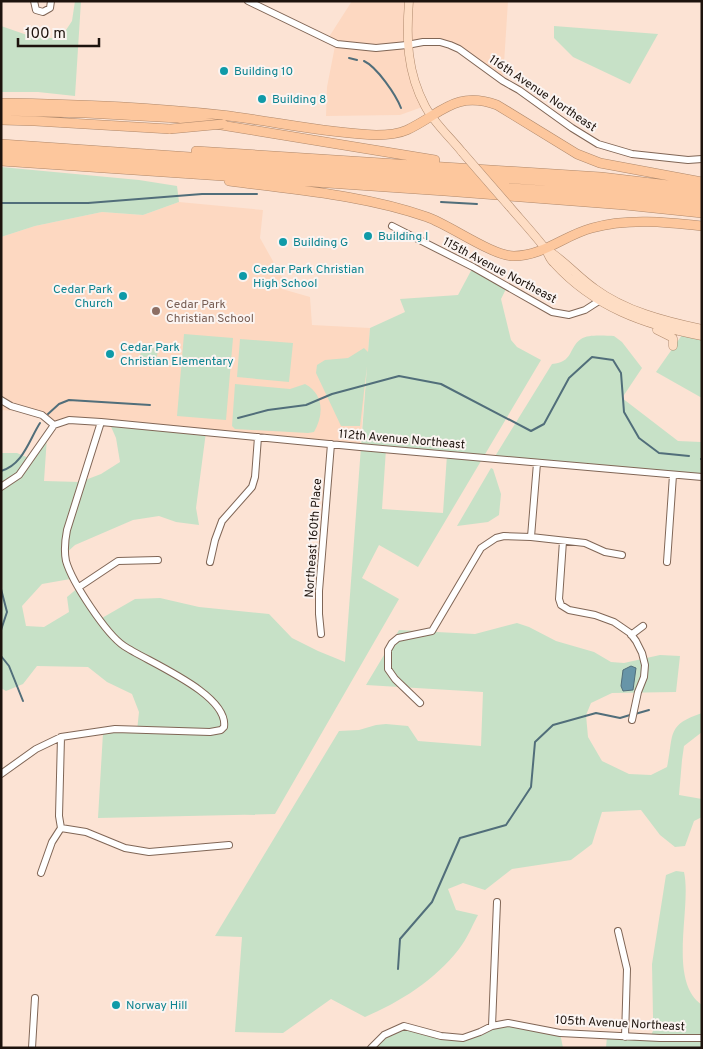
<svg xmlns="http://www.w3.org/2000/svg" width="703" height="1049" font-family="Overpass,sans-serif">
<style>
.built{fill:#fdd8c1}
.green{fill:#c7e1c7;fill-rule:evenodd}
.water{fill:#6795a8;stroke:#516e7a}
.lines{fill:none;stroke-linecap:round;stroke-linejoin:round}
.stream{stroke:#516e7a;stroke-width:2}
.minor-casing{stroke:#806656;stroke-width:8}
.major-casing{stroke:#af886b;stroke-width:9}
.highway-casing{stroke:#af886b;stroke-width:10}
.minor{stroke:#fff;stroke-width:6}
.major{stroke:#feddc4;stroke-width:8}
.highway{stroke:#fdc79d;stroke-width:9}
.major-bridge-casing{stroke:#af886b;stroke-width:9;stroke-linecap:butt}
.highway-bridge-casing{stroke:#af886b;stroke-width:10;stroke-linecap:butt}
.major-bridge{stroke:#feddc4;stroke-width:8}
.highway-bridge{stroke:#fdc79d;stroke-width:9}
.culture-dot{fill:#0f9aa8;stroke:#fbf4f1;stroke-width:2}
.education-dot{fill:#8d6e63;stroke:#fbf4f1;stroke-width:2}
.labels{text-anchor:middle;stroke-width:4;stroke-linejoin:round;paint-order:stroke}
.culture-label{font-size:12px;fill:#0d838f;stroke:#fbf4f1;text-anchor:start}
.street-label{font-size:12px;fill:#1d130d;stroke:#fbf4f1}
.education-label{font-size:12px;fill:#785e54;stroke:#fbf4f1;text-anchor:start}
</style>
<rect width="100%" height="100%" fill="#fce3d4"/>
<path class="built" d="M352 1H508L503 79 459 49 440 42 407 45 425 106 400 115 326 116 327 87 335 46 327 40Z
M179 202 263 210 260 238 283 279 282 289 310 297 312 325 370 328 360 447 80 420 54 425 33 412 1 410V237L35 226 102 212 143 215Z"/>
<path class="green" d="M75 1H81L75 96 38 92H1V26L30 36 60 39 72 21Z
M554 26 658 34 630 84 573 57 554 38Z
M1 167 139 180 177 186 179 202 143 215 102 212 35 226 1 237Z
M473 267 507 287 501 299 511 340 517 347 541 360 418 567 379 545 362 578 399 599 275 814 98 818 103 733 137 731 139 712 132 694 107 682 88 667 37 666 23 684 6 691 1 688V453H17L31 459 47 437 44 481 80 482 101 474 120 462 116 438 109 422 206 432 196 508 199 525 176 522 159 516 133 520 75 545 64 555 76 578 42 584 22 606 26 626 44 627 69 612 67 597 79 587 102 618 135 599 160 598 199 607 269 614 292 638 318 651 345 662 367 366 360 426H341L316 373 317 365 325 360 348 358 364 348 368 352 370 328 405 312 400 299 458 295ZM386 449 447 455 443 513 382 509Z
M184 334 233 338 226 420 177 416Z
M682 335 702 340V398L656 372Z
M614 336 622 342 642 368 622 398 678 441 701 442 702 435V477L494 458 552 364C574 362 568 348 581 339 589 334 605 336 614 336Z
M240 339 293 343 289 382 237 377Z
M141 346 158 348 156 366 140 364Z
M235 384 290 389 305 384C324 394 324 415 314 432L308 433 235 429 232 426Z
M491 468 493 469 501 494 499 515 488 522 457 526Z
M517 623 529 627 556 641 594 652 611 662 624 663 660 655 680 656 676 692 612 693 591 703 586 715 588 737 602 761 629 774 651 775 667 767C674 734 666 725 702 713V732L684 746 682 760 679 795 702 799V817L694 821 685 846 675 847 660 835 641 810 602 812 592 844 571 860 512 869 485 890 463 883 448 889 456 910 478 915C472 926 467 939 459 949 435 980 400 1002 365 1017L331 999 283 1033 235 1032 242 937 215 936 339 731 359 730 376 725 386 724 408 726 418 741 481 746 483 692 366 685 399 630 475 634Z
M676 871 684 872C692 908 667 981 702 1005V1048H606L607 1036 650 1037 653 1031V1017L652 964 666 875Z
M508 1023 560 1033 563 1048H371L384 1035 404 1026 463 1038Z"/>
<path class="water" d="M631 666 636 668 633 690 623 691 621 686 623 670Z"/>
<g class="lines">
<path class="stream" d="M349 58 357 60
M364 61C377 67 396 95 401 108
M441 202 477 204
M1 203H88L202 194H257
M48 414 59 404 69 400 150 405
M238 418 268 410 306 405 332 394 399 376 441 384 531 431 544 424 569 378 592 357 613 360 621 373 624 412 639 438 659 453 689 456
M701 459H702
M1 471C23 465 29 440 40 423
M1 589 7 612 1 630
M1 656 9 666 23 701
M635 714 649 710
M398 969 400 939 432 902 460 838 506 825 531 787 535 742 553 725 596 713 620 718 630 715"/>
<g class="minor-casing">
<path id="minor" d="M34 1 36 10 43 12 50 8 51 1
M248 1 337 44 376 48 407 45 423 42H440L450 45 459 49 503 81 519 90 572 128 598 144 632 154 688 160 702 159
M392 226 473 267 552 312 569 315 585 310 599 301
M1 400 11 406 42 415 54 425
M1 487 19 475 54 425 69 420 101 422 360 447 702 477
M531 537 537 463
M563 541 559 599 561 605 569 610 595 615 614 622 630 633 636 641 642 653 645 665 644 677 638 692 632 720
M210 562 215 540 222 521 252 487 255 477 258 437
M667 562 673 475
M79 587 118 561 158 560
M321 634 319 614V591L331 444
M631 635 643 626
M420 703 395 679 388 669V650L392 643 398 638 432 631 481 548 496 538 504 536 531 537 585 543 605 552 622 555
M1 774 36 749 61 737 115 729 210 732 221 730 224 727C229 694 148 662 124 646 106 634 72 582 66 561 64 551 65 540 67 530L101 422
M61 828 86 832 125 848 149 852 229 845
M61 828 59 816 61 737
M41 873 52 842 61 828
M618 931 627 969 625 1037
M492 1026 497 902
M32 1048 35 998
M371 1048 384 1035 404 1026 441 1036 463 1038 480 1032 492 1026 508 1023 560 1033 660 1038H702"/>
</g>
<g class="major-casing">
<path id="major" d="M409 1C406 39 407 72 425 106 434 123 450 137 462 152
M509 206C521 220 533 233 544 247 548 252 549 259 554 263 594 307 644 325 702 336
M546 249C564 260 577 276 594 288 625 311 664 321 702 329
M657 330 673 338V346"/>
</g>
<g class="highway-casing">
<path id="highway" d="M1 103C75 104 149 107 221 115 273 121 324 133 376 135 386 135 398 134 407 130 441 114 455 90 497 105L577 154 600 163 702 182
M1 111 86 113 178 118 435 160
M1 120 35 121 170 129
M1 144 543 181 702 195
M196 151 601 177 702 189
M1 153 586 193 702 204
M1 161 445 191 625 205 702 213
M229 181C296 190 364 195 427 217 450 225 492 256 514 256 543 256 565 235 592 228 627 218 666 222 702 226"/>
</g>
<use href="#minor" class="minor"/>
<use href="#major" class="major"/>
<use href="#highway" class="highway"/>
<g class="major-bridge-casing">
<path id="major-bridge" d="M462 152 509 206"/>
</g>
<g class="highway-bridge-casing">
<path id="highway-bridge" d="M170 129 223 124"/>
</g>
<use href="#major-bridge" class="major-bridge"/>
<use href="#highway-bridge" class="highway-bridge"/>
</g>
<g class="culture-dot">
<circle cx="224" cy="71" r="5"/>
<circle cx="262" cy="99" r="5"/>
<circle cx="368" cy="236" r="5"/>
<circle cx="283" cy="242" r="5"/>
<circle cx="243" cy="276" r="5"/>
<circle cx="123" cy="296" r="5"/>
<circle cx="110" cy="354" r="5"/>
<circle cx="116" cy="1005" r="5"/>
</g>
<circle class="education-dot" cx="156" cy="311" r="5"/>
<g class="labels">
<g class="culture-label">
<text x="234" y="75">Building 10</text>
<text x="272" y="103">Building 8</text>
<text x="378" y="240">Building I</text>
<text x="293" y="246">Building G</text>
<text x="253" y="273">Cedar Park Christian<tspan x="253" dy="14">High School</tspan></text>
<text x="113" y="293" text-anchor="end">Cedar Park<tspan x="113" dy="14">Church</tspan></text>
<text x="120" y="351">Cedar Park<tspan x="120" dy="14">Christian Elementary</tspan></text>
<text x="126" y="1009">Norway Hill</text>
</g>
<g class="street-label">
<text transform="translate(543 93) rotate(34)" y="4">116th Avenue Northeast</text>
<text transform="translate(500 270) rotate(28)" y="4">115th Avenue Northeast</text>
<text transform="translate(402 439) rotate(5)" y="4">112th Avenue Northeast</text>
<text transform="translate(313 538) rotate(-86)" y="4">Northeast 160th Place</text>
<text transform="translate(620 1023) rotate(3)" y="4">105th Avenue Northeast</text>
</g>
<g class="education-label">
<text x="166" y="308">Cedar Park<tspan x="166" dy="14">Christian School</tspan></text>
</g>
</g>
<rect width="703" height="1049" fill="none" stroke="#1d130d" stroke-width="5"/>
<path d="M18 38v8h81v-8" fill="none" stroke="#1d130d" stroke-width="2.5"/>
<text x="25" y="38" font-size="15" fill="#1d130d" stroke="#fbf4f1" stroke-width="4" paint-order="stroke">100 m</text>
</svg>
